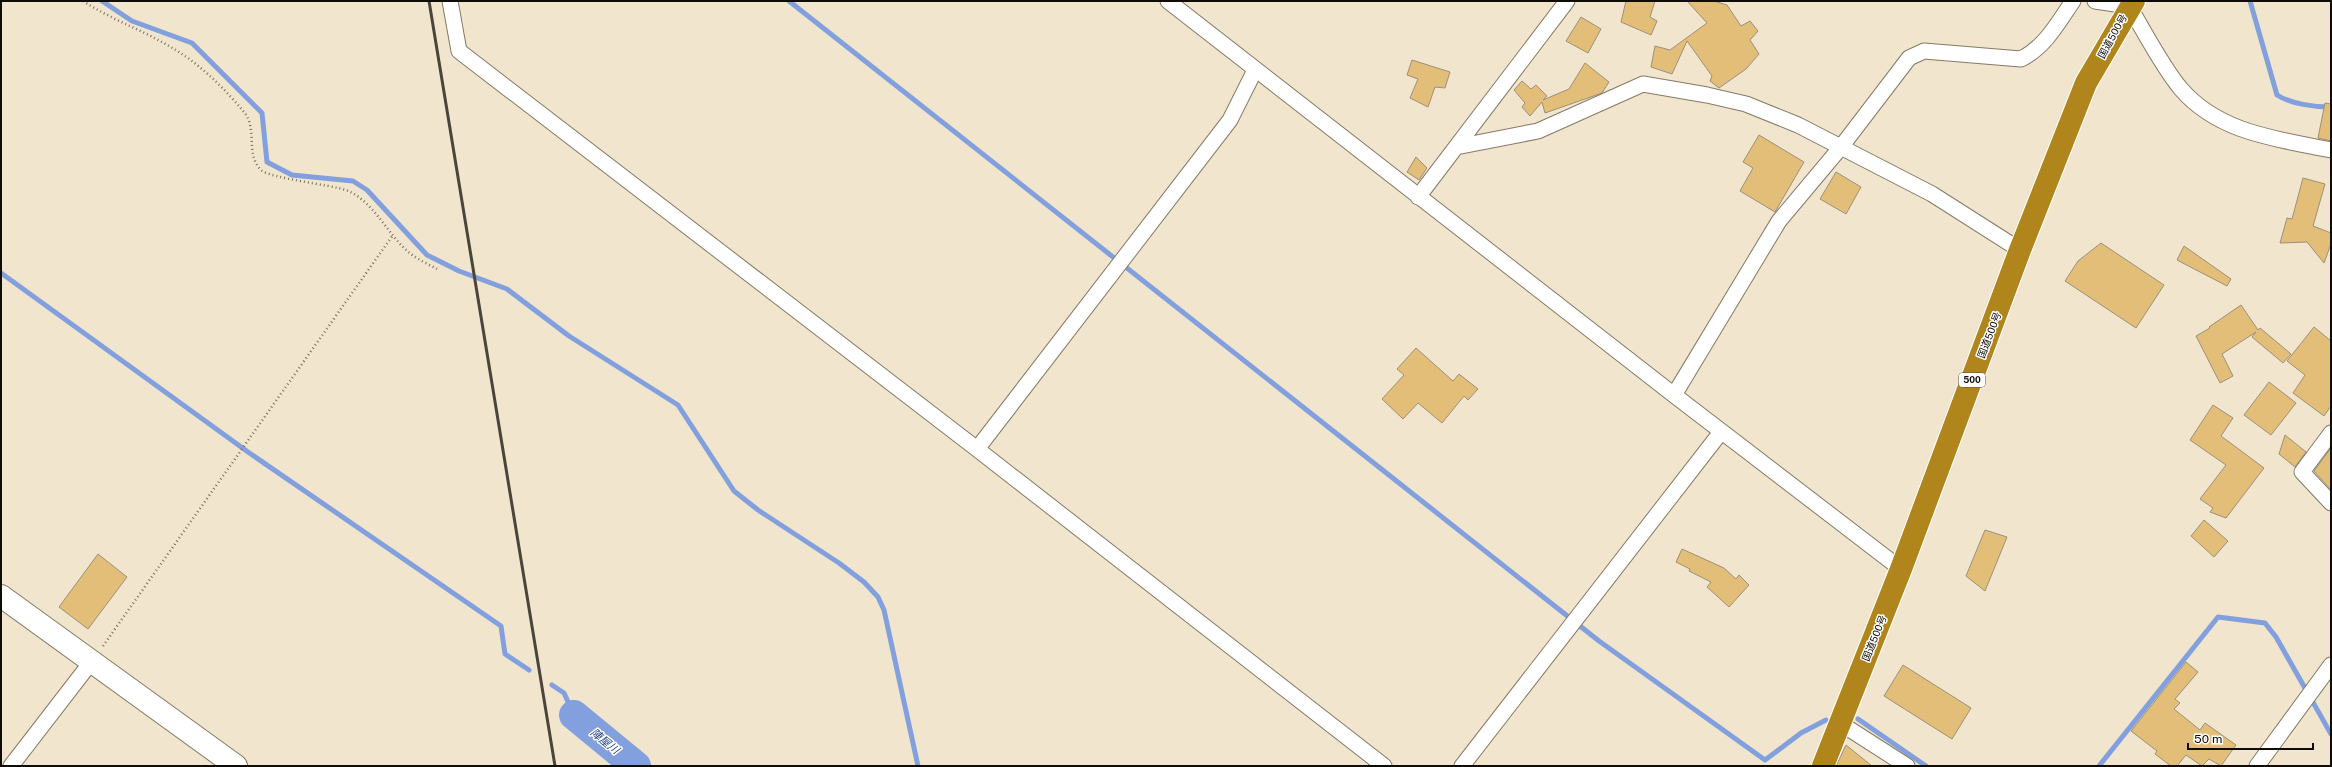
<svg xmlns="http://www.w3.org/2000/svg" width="2332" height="767" font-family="'Public Sans','Noto Sans JP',sans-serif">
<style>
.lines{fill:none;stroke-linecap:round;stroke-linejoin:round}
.stream{stroke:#83a0de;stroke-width:5}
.river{stroke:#83a0de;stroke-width:30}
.building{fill:#e3be79;stroke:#9c907b}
.street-casing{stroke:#857a65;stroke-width:17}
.secondary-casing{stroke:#857a65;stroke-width:24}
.highway-casing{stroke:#fff;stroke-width:24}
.path{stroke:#777061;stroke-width:2.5;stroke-dasharray:1 3;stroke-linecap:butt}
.street{stroke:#fff;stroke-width:15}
.secondary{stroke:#fff;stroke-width:22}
.highway{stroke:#b0851b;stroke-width:22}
.rail{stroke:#4a443a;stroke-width:3}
.labels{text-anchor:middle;stroke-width:3;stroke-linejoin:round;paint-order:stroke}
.shield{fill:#fff;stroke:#575450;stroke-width:1}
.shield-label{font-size:9px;font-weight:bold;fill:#0f0b05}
.street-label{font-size:10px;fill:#0f0b05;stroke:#fff}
.water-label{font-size:11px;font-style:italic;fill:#1f3b84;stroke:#fff}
</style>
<rect width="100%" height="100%" fill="#f1e5cd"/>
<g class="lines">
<path class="stream" d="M102 1 132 21 192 43 262 113 267 162 292 175 353 181 367 190 427 255 459 271 507 289 569 336 678 405 734 491 758 510 839 563 864 582 878 597 884 610 918 766
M789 1 1599 641 1765 760 1801 733 1826 720
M2250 1 2277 95C2291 104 2314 107 2331 107
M1 273 248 452 501 626 505 654 529 670
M552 685 564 693 574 715
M1858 719 1926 766
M2099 766 2218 617 2265 623 2276 637 2331 734"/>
<path class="river" d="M574 715 636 766"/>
</g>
<path class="building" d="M1626 1H1655L1650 17 1657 21 1651 35 1621 22Z
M1687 1H1714L1727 5 1741 26 1750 21 1758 31 1750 40 1759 54 1746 69 1719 88 1710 81 1712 76 1687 41 1672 74 1651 67 1655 46 1670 50 1707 23Z
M1581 17 1601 29 1588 53 1566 41Z
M1412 60 1450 72 1445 88 1435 87 1428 107 1410 98 1418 79 1407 75Z
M1585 63 1609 82 1602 93 1545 113 1542 102 1530 116 1522 107 1525 103 1514 90 1522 81 1531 89 1536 85 1547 96 1543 100 1569 89Z
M2325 103 2331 104V141L2318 138Z
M1759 135 1804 162 1775 212 1740 191 1753 168 1743 162Z
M1416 157 1427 168 1419 180 1407 172Z
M1836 172 1861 187 1846 214 1820 199Z
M2303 178 2325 184 2313 226 2331 233V244L2324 263 2307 242 2280 243 2287 218 2292 219Z
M2101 243 2164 285 2136 328 2065 281 2078 261Z
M2184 246 2231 279 2227 286 2177 260Z
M2241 305 2258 330 2260 328 2291 354 2283 363 2252 337 2256 332 2222 354 2233 376 2220 383 2196 336 2210 328 2209 327Z
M2314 327 2331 341V406L2324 416 2293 393 2305 375 2287 361Z
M1416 348 1453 381 1459 374 1478 389 1468 400 1464 396 1442 423 1418 403 1403 419 1382 399 1404 375 1397 369Z
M2269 382 2296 403 2271 435 2244 415Z
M2213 405 2233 418 2221 436 2264 468 2226 518 2210 512 2213 508 2200 499 2226 465 2190 440Z
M2285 435 2306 452 2295 467 2279 454Z
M2331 448V490L2314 471Z
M2204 520 2228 541 2214 557 2191 536Z
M1985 530 2007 537 1985 591 1966 576Z
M1682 549 1724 568 1736 579 1739 575 1749 585 1729 607 1707 587 1711 582 1689 571 1690 569 1676 562Z
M98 554 127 577 88 629 59 607Z
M2186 662 2198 672 2175 699 2180 703 2174 709 2200 730 2205 723 2236 745 2221 766 2209 759 2202 766 2186 755 2177 766H2171L2155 754 2157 751 2131 731Z
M1903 665 1971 708 1952 739 1884 696Z
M1846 745 1872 766H1836Z"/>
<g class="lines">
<g class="street-casing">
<path id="street" d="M450 1 459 51 977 449 1384 766
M1168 1 1674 395 1901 569
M2095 1 2129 6C2144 31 2163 68 2181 89 2219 133 2277 139 2331 150
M1456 147 1538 131 1643 84 1707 95 1746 104 1798 125 1932 194 2020 250
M1418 197 1567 1
M1674 395 1779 221 1841 147 1909 58 1924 51 2021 59C2045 47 2058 23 2073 1
M2331 433 2302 472 2331 503
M977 449 1230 120 1255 70
M1840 723 1907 766
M11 766 92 661
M1462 766 1721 432
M2257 766 2331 665"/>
</g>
<g class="secondary-casing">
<path id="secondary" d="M1 596 236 766"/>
</g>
<g class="highway-casing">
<path id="highway" d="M1823 766 1901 569 2020 250 2086 83 2134 1"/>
</g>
<path class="path" d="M83 1C112 20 145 31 174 49 200 64 225 89 244 112 258 129 245 154 261 170 269 178 331 185 346 190 372 200 386 231 405 249 414 258 428 264 439 270
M103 646 393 235"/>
<use href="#street" class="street"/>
<use href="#secondary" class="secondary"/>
<use href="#highway" class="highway"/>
<path class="rail" d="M429 1 555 766"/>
</g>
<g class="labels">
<rect class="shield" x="1959" y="373" width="26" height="14" rx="3"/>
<g class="shield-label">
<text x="1972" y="383">500</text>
</g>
<g class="street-label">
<text transform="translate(2112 36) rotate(-61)" y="4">国道500号</text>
<text transform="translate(1989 335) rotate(-69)" y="4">国道500号</text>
<text transform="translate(1874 638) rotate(-68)" y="4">国道500号</text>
</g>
<g class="water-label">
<text transform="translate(605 741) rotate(39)" y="4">陣屋川</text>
</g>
</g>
<rect width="2332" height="767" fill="none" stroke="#0f0b05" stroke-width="4"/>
<path d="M2188 743v6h125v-6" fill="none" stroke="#0f0b05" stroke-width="2"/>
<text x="2194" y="743" font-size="12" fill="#0f0b05" stroke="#ffffff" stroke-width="3" paint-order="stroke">50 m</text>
</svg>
